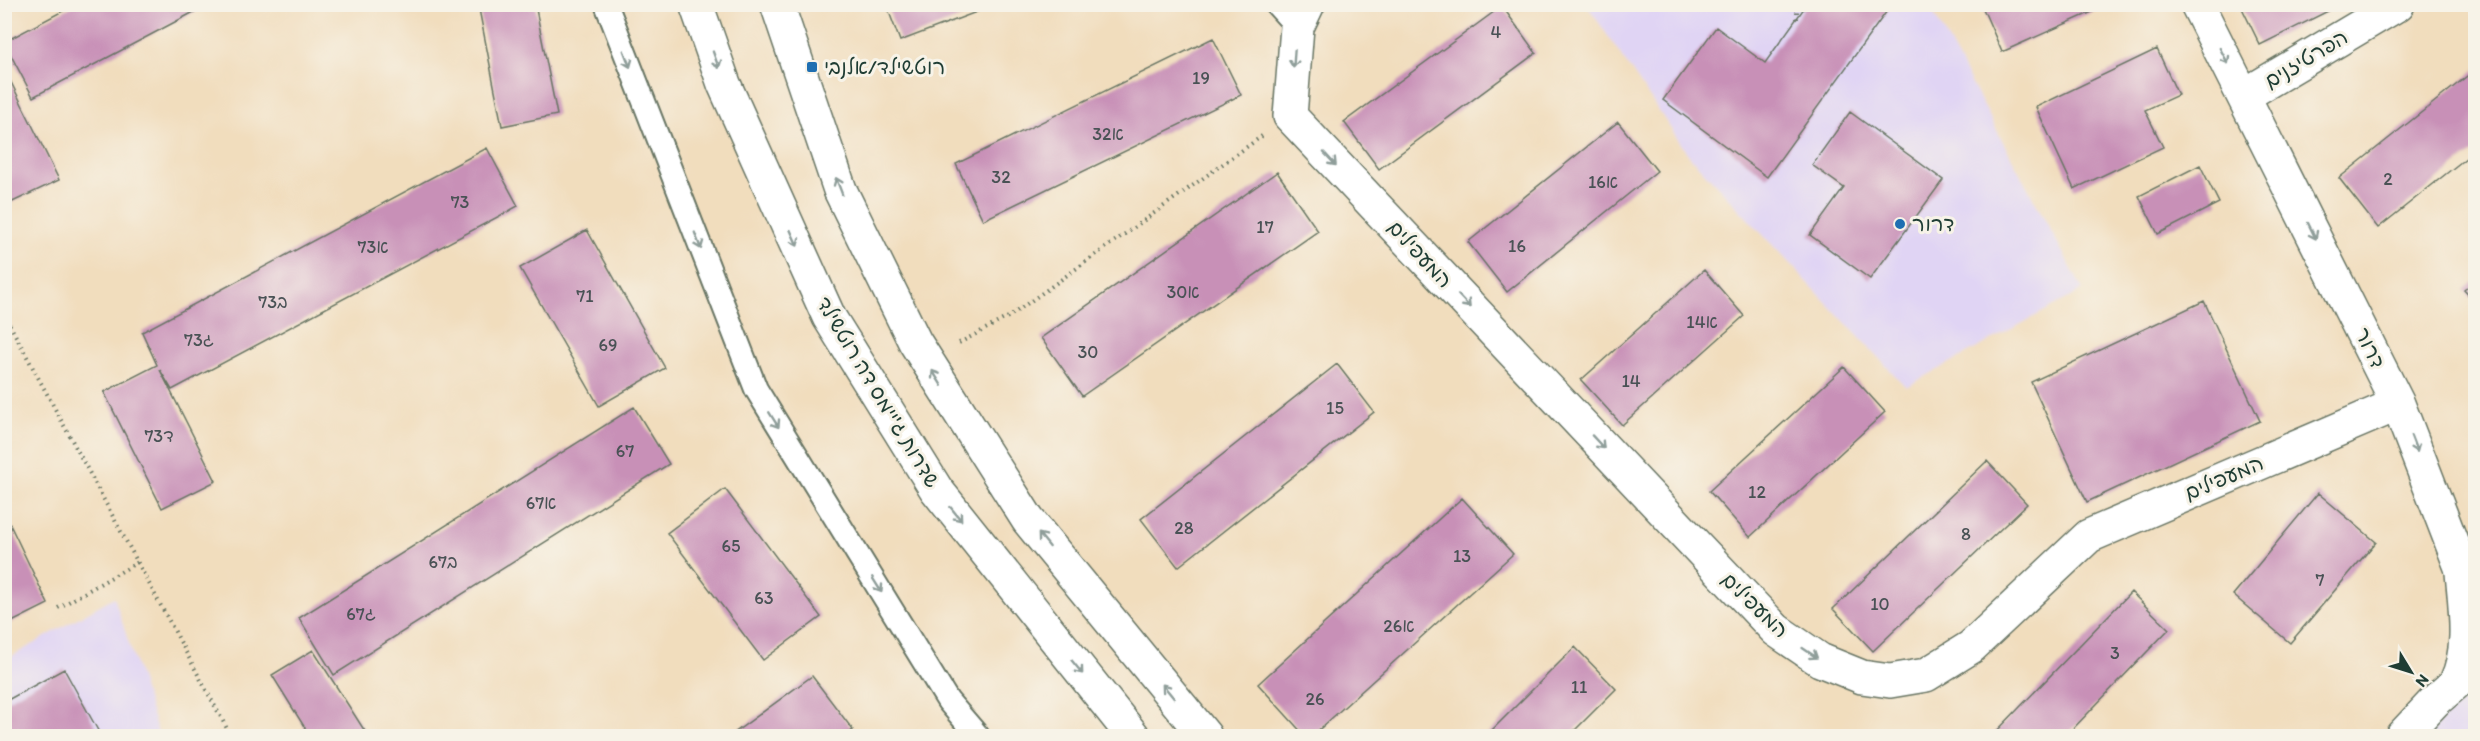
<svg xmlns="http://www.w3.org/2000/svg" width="2480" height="741" font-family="Itim,'Playpen Sans Hebrew',sans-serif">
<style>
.built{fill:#e0d4f4}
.building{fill:#c890b7}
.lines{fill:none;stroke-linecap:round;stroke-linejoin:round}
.lane-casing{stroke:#687564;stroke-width:26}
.street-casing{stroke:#687564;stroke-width:36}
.secondary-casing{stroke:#687564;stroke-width:36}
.path{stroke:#687564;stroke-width:4;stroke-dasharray:1.5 4.5;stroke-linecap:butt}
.lane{stroke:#fff;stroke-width:22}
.street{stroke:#fff;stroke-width:33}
.secondary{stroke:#fff;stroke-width:33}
.oneway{stroke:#8f9e9a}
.poi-dot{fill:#1f6fb2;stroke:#f7f3e8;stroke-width:2}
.labels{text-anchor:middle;stroke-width:6;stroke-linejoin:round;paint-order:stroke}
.number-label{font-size:18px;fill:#495255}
.street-label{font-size:21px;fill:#1f3d34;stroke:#f7f3e8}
.poi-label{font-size:21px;fill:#1f3d34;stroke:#f7f3e8;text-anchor:start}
</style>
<rect width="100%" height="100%" fill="#f7f3e8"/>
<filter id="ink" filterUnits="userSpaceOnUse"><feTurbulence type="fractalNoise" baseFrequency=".0167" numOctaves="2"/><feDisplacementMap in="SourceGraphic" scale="12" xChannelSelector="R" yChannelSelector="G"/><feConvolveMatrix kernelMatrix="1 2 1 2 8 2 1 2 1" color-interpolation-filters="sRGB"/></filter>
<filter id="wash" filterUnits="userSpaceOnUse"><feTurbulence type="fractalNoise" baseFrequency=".008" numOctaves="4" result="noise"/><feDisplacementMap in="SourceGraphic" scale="24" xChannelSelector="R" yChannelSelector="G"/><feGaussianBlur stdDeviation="1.35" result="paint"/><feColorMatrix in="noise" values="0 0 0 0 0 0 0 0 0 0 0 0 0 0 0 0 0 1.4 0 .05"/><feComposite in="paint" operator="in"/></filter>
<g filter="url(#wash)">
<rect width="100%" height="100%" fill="#f1ddbd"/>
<path class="built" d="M1587 5H1929L2083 290 1906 387 1690 157Z
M114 597 159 736H5L4 661Z
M2475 688V736H2426L2469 693Z"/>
<g id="blocks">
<path class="building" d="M76 4H209L33 97 4 42Z
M478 4H535L557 115 502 126Z
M886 4H995V5L900 41Z
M1807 4H1892L1767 177 1663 100 1716 27 1765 63Z
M1981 4H2110L2002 52Z
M2240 4H2342L2260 45Z
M1502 6 1536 53 1379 169 1344 122Z
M1213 38 1241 95 983 220 956 164Z
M2157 49 2178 95 2145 110 2163 147 2074 189 2036 107Z
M4 68 59 180 4 206Z
M2476 69V150L2378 228 2339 178Z
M1850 112 1943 180 1870 279 1810 235 1844 188 1812 165Z
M1618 122 1657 171 1507 292 1468 242Z
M487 148 518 206 172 390 160 370 216 481 162 508 104 392 157 365 142 332Z
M2200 165 2219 203 2158 234 2139 196Z
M1277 172 1318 231 1082 396 1041 338Z
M587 230 665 368 599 406 520 268Z
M1704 270 1744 316 1622 425 1581 380Z
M2476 280V303L2464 290Z
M2204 301 2260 421 2087 502 2031 382Z
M1337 364 1374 412 1178 567 1141 519Z
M1844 367 1885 412 1750 537 1709 491Z
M634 407 669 464 334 675 299 618Z
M1987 461 2027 504 1873 651 1833 609Z
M725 489 821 617 763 660 667 533Z
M2318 493 2376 542 2290 643 2233 595Z
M1462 498 1513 554 1312 736H1305L1258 684Z
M4 512 48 604 4 626Z
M2131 592 2169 629 2066 736H1992Z
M1575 647 1616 689 1569 736H1486Z
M313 650 368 736H310L272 675Z
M64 669 101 736H4V702Z
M812 676 853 730 845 736H730Z"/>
</g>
</g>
<g filter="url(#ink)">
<use href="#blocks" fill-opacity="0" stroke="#687564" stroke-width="1.5"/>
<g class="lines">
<g class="lane-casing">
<path id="lane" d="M606 4 756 389 948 701 978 736
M1276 4 1297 27"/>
</g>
<g class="street-casing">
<path id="street" d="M1308 4 1297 27 1290 116 1776 630 1820 660 1862 677 1890 681 1926 675 1971 647 2089 536 2398 404
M2197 4 2398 404 2473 598
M2245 95 2398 4"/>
</g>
<g class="secondary-casing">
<path id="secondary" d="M696 4 724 84 829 317 936 489 1133 736
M777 4 840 190 915 342 1028 520 1205 736
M2456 682C2472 648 2465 609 2462 572
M2402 736 2435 701 2472 669"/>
</g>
<path class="path" d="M1797 19V4
M4 314 231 736
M959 343 1010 316 1262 136
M58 608 138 562"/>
<use href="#lane" class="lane"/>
<use href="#street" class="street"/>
<use href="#secondary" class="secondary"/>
</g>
<defs><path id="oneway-shaft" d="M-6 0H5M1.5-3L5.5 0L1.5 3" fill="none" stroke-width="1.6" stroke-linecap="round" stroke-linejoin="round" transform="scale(1.5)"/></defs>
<g class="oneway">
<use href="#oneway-shaft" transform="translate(2224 56) rotate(62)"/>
<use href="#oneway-shaft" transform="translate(627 59) rotate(69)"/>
<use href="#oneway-shaft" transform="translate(1294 59) rotate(94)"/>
<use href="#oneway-shaft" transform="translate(716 60) rotate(70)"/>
<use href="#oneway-shaft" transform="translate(1330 159) rotate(47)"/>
<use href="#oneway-shaft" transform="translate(839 186) rotate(-111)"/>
<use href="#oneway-shaft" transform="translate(2312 231) rotate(64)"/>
<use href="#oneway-shaft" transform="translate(794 238) rotate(66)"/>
<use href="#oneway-shaft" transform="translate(698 241) rotate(69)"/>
<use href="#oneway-shaft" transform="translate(1464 301) rotate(47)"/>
<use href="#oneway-shaft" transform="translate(937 378) rotate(-122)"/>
<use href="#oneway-shaft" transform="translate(774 420) rotate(58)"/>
<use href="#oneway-shaft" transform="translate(1598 442) rotate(47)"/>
<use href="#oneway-shaft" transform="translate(2414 444) rotate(69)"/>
<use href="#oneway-shaft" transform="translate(956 514) rotate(51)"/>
<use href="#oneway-shaft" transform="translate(1044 540) rotate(-129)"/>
<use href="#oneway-shaft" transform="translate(877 585) rotate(58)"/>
<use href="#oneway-shaft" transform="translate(1810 653) rotate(34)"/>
<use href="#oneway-shaft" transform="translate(1077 667) rotate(51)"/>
<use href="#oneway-shaft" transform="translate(1168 691) rotate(-129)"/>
</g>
</g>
<g class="poi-dot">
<rect x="806" y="61" width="12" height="12" rx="3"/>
<circle cx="1900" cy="224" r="6"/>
</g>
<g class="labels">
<g class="number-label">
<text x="1496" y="38">4</text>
<text x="1201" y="84">19</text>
<text x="1108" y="140">32א</text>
<text x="1001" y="183">32</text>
<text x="2388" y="185">2</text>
<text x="1603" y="188">16א</text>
<text x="460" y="208">73</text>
<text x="1265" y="233">17</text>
<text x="1517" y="252">16</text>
<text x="373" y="253">73א</text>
<text x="1183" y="298">30א</text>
<text x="585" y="302">71</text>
<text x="273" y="308">73ב</text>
<text x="1702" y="328">14א</text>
<text x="199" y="346">73ג</text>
<text x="608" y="351">69</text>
<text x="1088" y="358">30</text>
<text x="1631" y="387">14</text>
<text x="1335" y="414">15</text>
<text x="159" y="442">73ד</text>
<text x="625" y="457">67</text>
<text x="1757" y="498">12</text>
<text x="541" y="509">67א</text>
<text x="1184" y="534">28</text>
<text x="1966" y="540">8</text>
<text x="731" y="552">65</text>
<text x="1462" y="562">13</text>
<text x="443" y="568">67ב</text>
<text x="2320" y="586">7</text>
<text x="764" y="604">63</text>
<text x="1880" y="610">10</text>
<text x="361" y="620">67ג</text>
<text x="1399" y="632">26א</text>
<text x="2115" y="659">3</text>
<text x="1579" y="693">11</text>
<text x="1315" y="705">26</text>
</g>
<g class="street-label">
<text transform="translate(2306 59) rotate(-31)" y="7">הפרטיזנים</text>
<text transform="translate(1420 254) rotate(47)" y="7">המעפילים</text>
<text transform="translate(2370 348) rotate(64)" y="7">דרור</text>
<text transform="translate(878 392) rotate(59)" y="7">שדרות ג'יימס דה רוטשילד</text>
<text transform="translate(2224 478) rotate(-23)" y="7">המעפילים</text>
<text transform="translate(1755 605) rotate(44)" y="7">המעפילים</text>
</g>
<g class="poi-label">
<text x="824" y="74">רוטשילד/אלנבי</text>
<text x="1912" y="231">דרור</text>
</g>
</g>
<rect width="2480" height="741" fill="none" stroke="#f7f3e8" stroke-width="24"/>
<g transform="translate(2411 672) rotate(128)" stroke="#f7f3e8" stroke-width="4.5" paint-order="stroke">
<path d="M0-4.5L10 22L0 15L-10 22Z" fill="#1f3d34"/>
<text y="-9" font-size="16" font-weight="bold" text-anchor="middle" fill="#1f3d34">N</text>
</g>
</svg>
